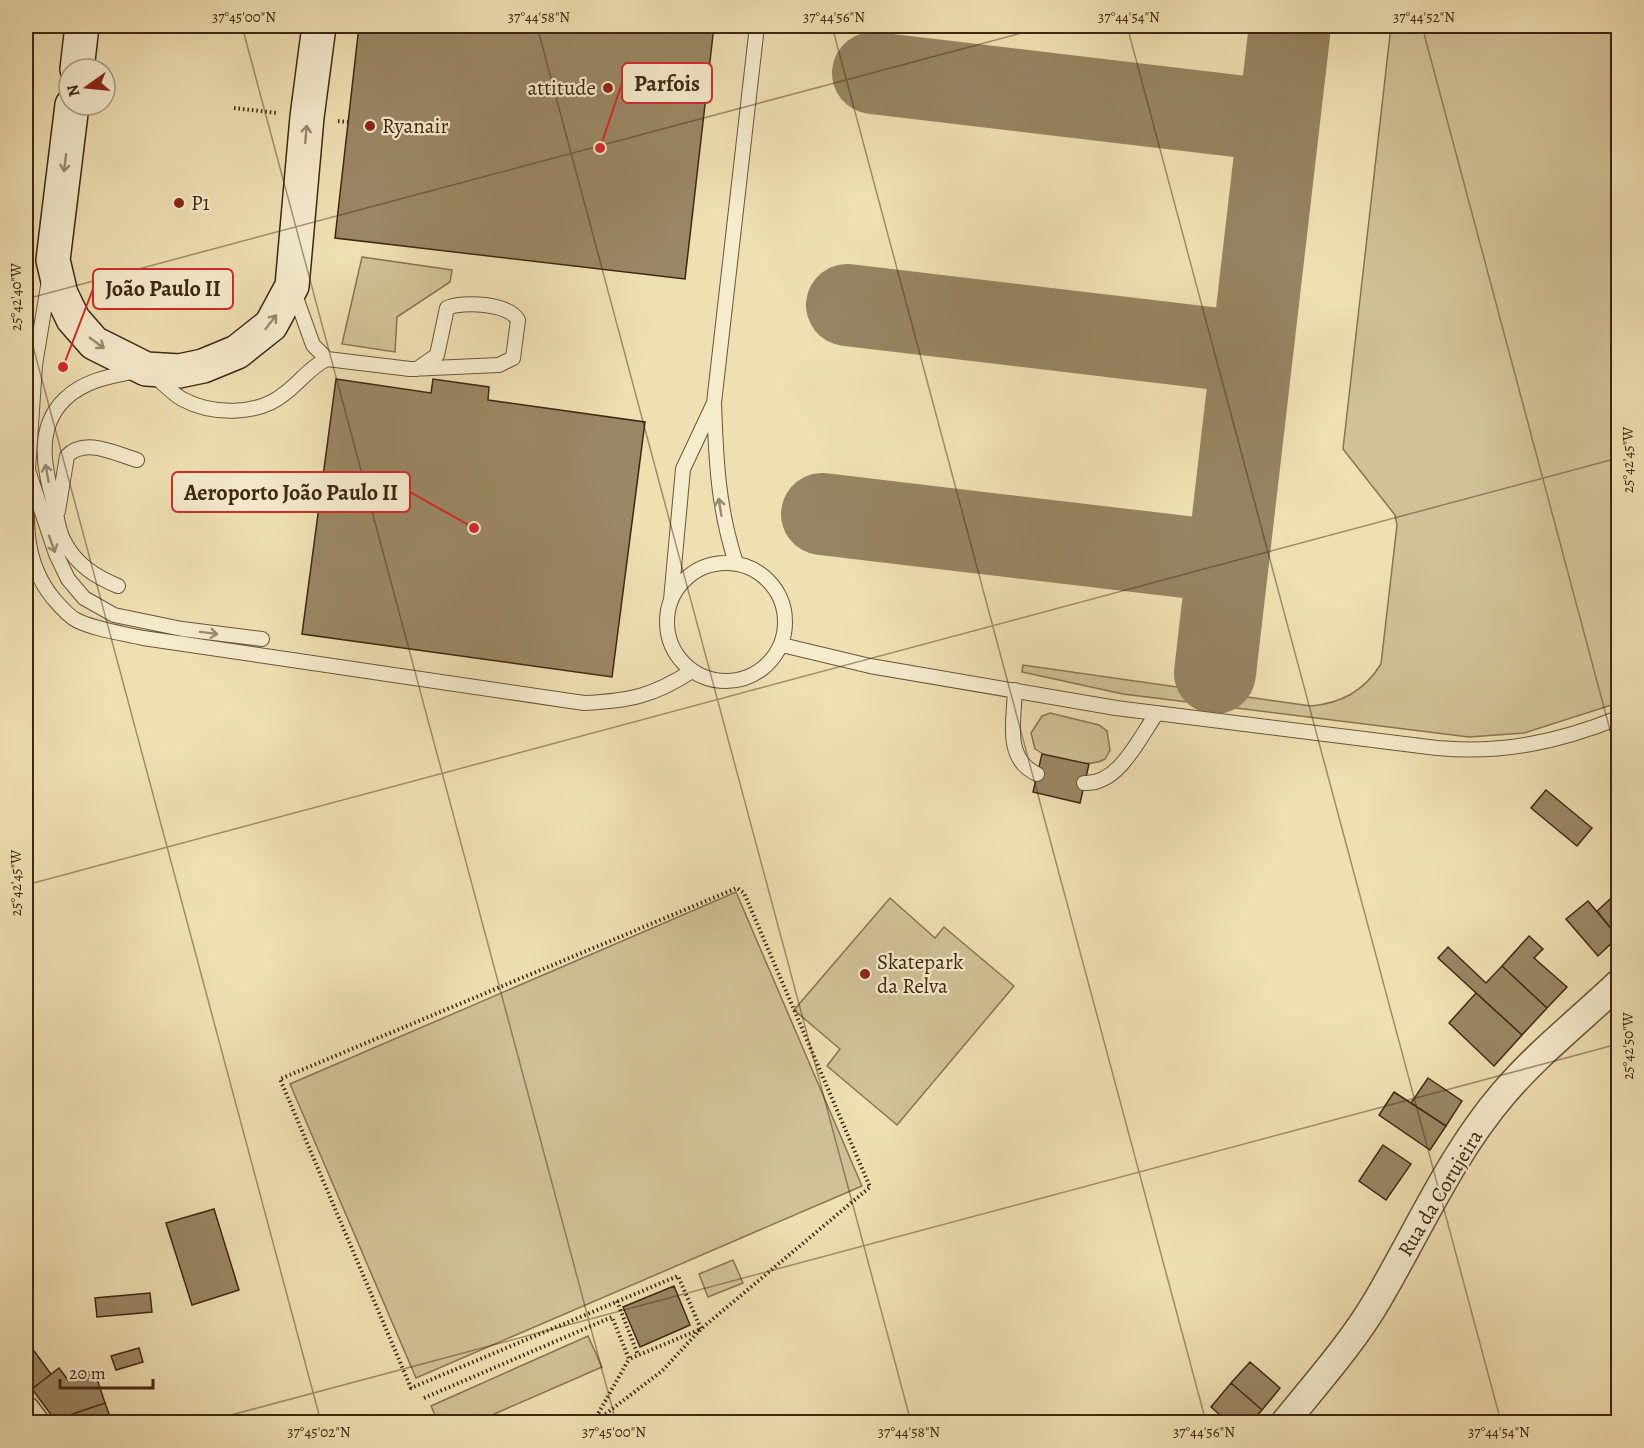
<svg xmlns="http://www.w3.org/2000/svg" width="1644" height="1448" font-family="Alegreya,serif">
<style>
.green{fill:#d1c197;stroke:#877454;stroke-width:1.5}
.lines{fill:none;stroke-linecap:round;stroke-linejoin:round}
.taxiway{stroke:#968462;stroke-width:82}
.building{fill:#9a8765;stroke:#3d2712;stroke-width:1.5}
.service-casing{stroke:#6a553a;stroke-width:16}
.minor-casing{stroke:#6a553a;stroke-width:30}
.secondary-casing{stroke:#3d2712;stroke-width:36}
.path{stroke:#3d2712;stroke-width:4;stroke-dasharray:1.5 3;stroke-linecap:butt}
.service{stroke:#f5ebcd;stroke-width:14}
.minor{stroke:#f5ebcd;stroke-width:27}
.secondary{stroke:#f5ebcd;stroke-width:33}
.oneway{stroke:#998970}
.ticks{fill:none;stroke:#3d2712;stroke-width:1.5;stroke-opacity:0.45}
.poi-dot{fill:#8f2418;stroke:#f5ebcd;stroke-width:2}
.labels{text-anchor:middle;stroke-width:4.5;stroke-linejoin:round;paint-order:stroke}
.poi-label{font-size:21px;fill:#3d2712;stroke:#f5ebcd;text-anchor:start}
.street-label{font-size:21px;fill:#3d2712;stroke:#f5ebcd}
.leader{fill:none;stroke:#d62828;stroke-width:2}
.callout-dot{fill:#d62828;stroke:#f5ebcd;stroke-width:2}
.callout{fill:#f5ebcd;stroke:#d62828;stroke-width:2}
.callout-label{font-size:22px;text-anchor:middle;font-weight:bold;fill:#3d2712}
.neatline{fill:none;stroke:#3d2712;stroke-width:2}
.ticks-label{font-size:15px;text-anchor:middle;fill:#3d2712}
</style>
<rect width="100%" height="100%" fill="#efe0b2"/>
<filter id="stains"><feTurbulence type="fractalNoise" baseFrequency=".00333" numOctaves="4"/><feColorMatrix values="0 0 0 0 .2 0 0 0 0 .09 0 0 0 0 .02 0 0 0 .5 -.17"/></filter>
<radialGradient id="worn" r=".72"><stop offset=".6" stop-color="#630" stop-opacity="0"/><stop offset="1" stop-color="#630" stop-opacity=".3"/></radialGradient>
<path class="green" d="M1391 26H1618V703L1524 733 1469 737 1123 694 1022 672 1023 665 1311 706C1342 703 1364 691 1381 664L1397 525 1395 515 1343 449Z
M362 257 452 270 450 282 397 317 395 352 342 344Z
M1050 713 1099 725 1107 731 1110 750 1105 759C1088 769 1050 760 1035 749L1031 733 1042 716Z
M736 892 862 1186 416 1378 290 1084Z
M890 898 935 938 944 927 1014 986 897 1125 827 1066 840 1049 794 1010Z
M733 1260 743 1283 708 1297 699 1274Z
M588 1336 602 1367 476 1422H438L431 1406Z"/>
<g class="lines">
<path class="taxiway" d="M873 73 1279 121
M847 305 1252 353
M822 514 1228 562
M1215 673 1290 26"/>
</g>
<path class="building" d="M359 26H714L685 279 335 238Z
M336 379 431 393 433 379 489 387 488 400 645 422 612 677 302 634Z
M1042 754 1089 764 1080 803 1033 792Z
M1546 790 1592 828 1577 846 1531 808Z
M1618 892V937L1597 911Z
M1588 901 1618 937 1598 956 1566 919Z
M1529 936 1543 949 1534 958 1567 987 1547 1008 1502 966Z
M1448 947 1486 983 1502 966 1547 1008 1522 1035 1438 958Z
M1476 993 1522 1035 1494 1066 1449 1023Z
M1428 1078 1462 1101 1446 1126 1411 1103Z
M1394 1092 1446 1126 1430 1150 1379 1115Z
M1383 1145 1411 1164 1386 1200 1359 1181Z
M214 1209 239 1290 192 1305 166 1223Z
M674 1286 690 1325 640 1347 623 1307Z
M150 1293 152 1312 97 1317 95 1298Z
M26 1340 51 1374 32 1389 26 1381Z
M139 1348 143 1362 116 1370 111 1356Z
M1250 1362 1280 1388 1262 1410 1231 1383Z
M59 1368 68 1380 94 1370 105 1403 55 1420 32 1389Z
M1231 1383 1262 1410 1251 1422H1228L1211 1407Z
M105 1403 112 1422H57L55 1420Z"/>
<g class="lines">
<g class="service-casing">
<path id="service" d="M49 280 35 365 28 470 56 554 68 579 84 598 114 615 182 629 262 639
M293 289 313 345 327 359
M153 375C163 383 172 393 182 399 212 415 257 416 284 394 298 384 311 366 327 359L410 369 499 365 513 358 518 320C508 303 463 301 447 308L437 355 417 369
M714 403 757 26
M28 470C26 516 22 560 53 598 59 605 67 615 76 620 96 630 122 633 143 638L584 703C630 701 653 696 692 671
M58 511 67 456C85 437 116 454 137 460
M667 622a59 59 0 1 1 118 0a59 59 0 1 1-118 0Z
M118 586C96 577 77 565 65 543 59 534 57 519 55 508 45 471 34 429 65 399 85 380 111 376 137 371
M671 600 683 469 714 403C716 460 718 508 736 563
M782 645 870 666 1116 708 1437 748C1501 754 1559 742 1618 718
M1015 690C1014 721 1004 759 1037 774
M1084 783C1119 785 1139 738 1157 713"/>
</g>
<g class="minor-casing">
<path id="minor" d="M26 1410 35 1422
M1285 1422C1315 1385 1354 1341 1378 1299 1418 1231 1451 1155 1503 1094 1537 1054 1580 1020 1618 984"/>
</g>
<g class="secondary-casing">
<path id="secondary" d="M77 69 82 26
M72 105 53 260 61 294 73 319 94 343 146 369 179 371 203 366 237 352 271 325 292 286 307 117 319 26"/>
</g>
<path class="path" d="M234 108 277 113
M338 121 348 122
M617 1301 638 1355
M424 1398 612 1317 629 1359 701 1329 678 1276 411 1388 280 1079 737 888 744 893 870 1187 701 1329 662 1371 595 1422
M594 1421 629 1359"/>
<use href="#service" class="service"/>
<use href="#minor" class="minor"/>
<use href="#secondary" class="secondary"/>
</g>
<defs><path id="oneway-shaft" d="M-6 0H5M1.5-3L5.5 0L1.5 3" fill="none" stroke-width="1.6" stroke-linecap="round" stroke-linejoin="round" transform="scale(1.5)"/></defs>
<g class="oneway">
<use href="#oneway-shaft" transform="translate(306 134) rotate(-85)"/>
<use href="#oneway-shaft" transform="translate(65 163) rotate(97)"/>
<use href="#oneway-shaft" transform="translate(271 322) rotate(-52)"/>
<use href="#oneway-shaft" transform="translate(97 343) rotate(36)"/>
<use href="#oneway-shaft" transform="translate(47 473) rotate(-100)"/>
<use href="#oneway-shaft" transform="translate(720 507) rotate(-99)"/>
<use href="#oneway-shaft" transform="translate(52 544) rotate(70)"/>
<use href="#oneway-shaft" transform="translate(209 633) rotate(7)"/>
</g>
<path class="ticks" d="M242 26 616 1422M537 26 911 1422M832 26 1206 1422M1127 26 1501 1422M1422 26 1618 760M26 299 1048 26M26 320 321 1422M26 885 1618 458M26 1420V1422M205 1422 1618 1044"/>
<g class="poi-dot">
<circle cx="608" cy="88" r="6"/>
<circle cx="370" cy="126" r="6"/>
<circle cx="179" cy="203" r="6"/>
<circle cx="865" cy="974" r="6"/>
</g>
<g class="labels">
<g class="poi-label">
<text x="596" y="95" text-anchor="end">attitude</text>
<text x="382" y="133">Ryanair</text>
<text x="191" y="210">P1</text>
<text x="877" y="969">Skatepark<tspan x="877" dy="24">da Relva</tspan></text>
</g>
<g class="street-label">
<text transform="translate(1440 1193) rotate(-59)" y="7">Rua da Corujeira</text>
</g>
</g>
<path class="leader" d="M600 148L622 83M63 367L93 289M474 528L410 492"/>
<g class="callout-dot">
<circle cx="600" cy="148" r="6"/>
<circle cx="63" cy="367" r="6"/>
<circle cx="474" cy="528" r="6"/>
</g>
<g class="callout">
<rect x="622" y="63" width="90" height="40" rx="6"/>
<rect x="93" y="269" width="140" height="40" rx="6"/>
<rect x="172" y="472" width="238" height="40" rx="6"/>
</g>
<g class="callout-label">
<text x="667" y="91">Parfois</text>
<text x="163" y="296">João Paulo II</text>
<text x="291" y="500">Aeroporto João Paulo II</text>
</g>
<rect width="1644" height="1448" fill="none" stroke="#efe0b2" stroke-width="66"/>
<g transform="translate(87 87) rotate(255)"><circle r="28" fill="#f5ebcd" stroke="#ab9d82" stroke-width="1.5"/>
<path d="M0-4.5L10 22L0 15L-10 22Z" fill="#8f2418"/>
<text y="-9" font-size="16" font-weight="bold" text-anchor="middle" fill="#3d2712">N</text>
</g>
<path d="M60 1379v9h93v-9" fill="none" stroke="#3d2712" stroke-width="3"/>
<text x="69" y="1379" font-size="18" fill="#3d2712" stroke="#f5ebcd" stroke-width="4.5" paint-order="stroke">20 m</text>
<rect x="33" y="33" width="1578" height="1382" class="neatline"/>
<g class="ticks-label">
<text x="244" y="22">37°45'00"N</text>
<text x="539" y="22">37°44'58"N</text>
<text x="834" y="22">37°44'56"N</text>
<text x="1129" y="22">37°44'54"N</text>
<text x="1424" y="22">37°44'52"N</text>
<text transform="translate(16 297) rotate(-90)" y="5">25°42'40"W</text>
<text transform="translate(1628 460) rotate(-90)" y="5">25°42'45"W</text>
<text transform="translate(16 883) rotate(-90)" y="5">25°42'45"W</text>
<text transform="translate(1628 1046) rotate(-90)" y="5">25°42'50"W</text>
<text x="319" y="1437">37°45'02"N</text>
<text x="614" y="1437">37°45'00"N</text>
<text x="909" y="1437">37°44'58"N</text>
<text x="1204" y="1437">37°44'56"N</text>
<text x="1499" y="1437">37°44'54"N</text>
</g>
<rect width="100%" height="100%" filter="url(#stains)"/>
<rect width="100%" height="100%" fill="url(#worn)"/>
</svg>
